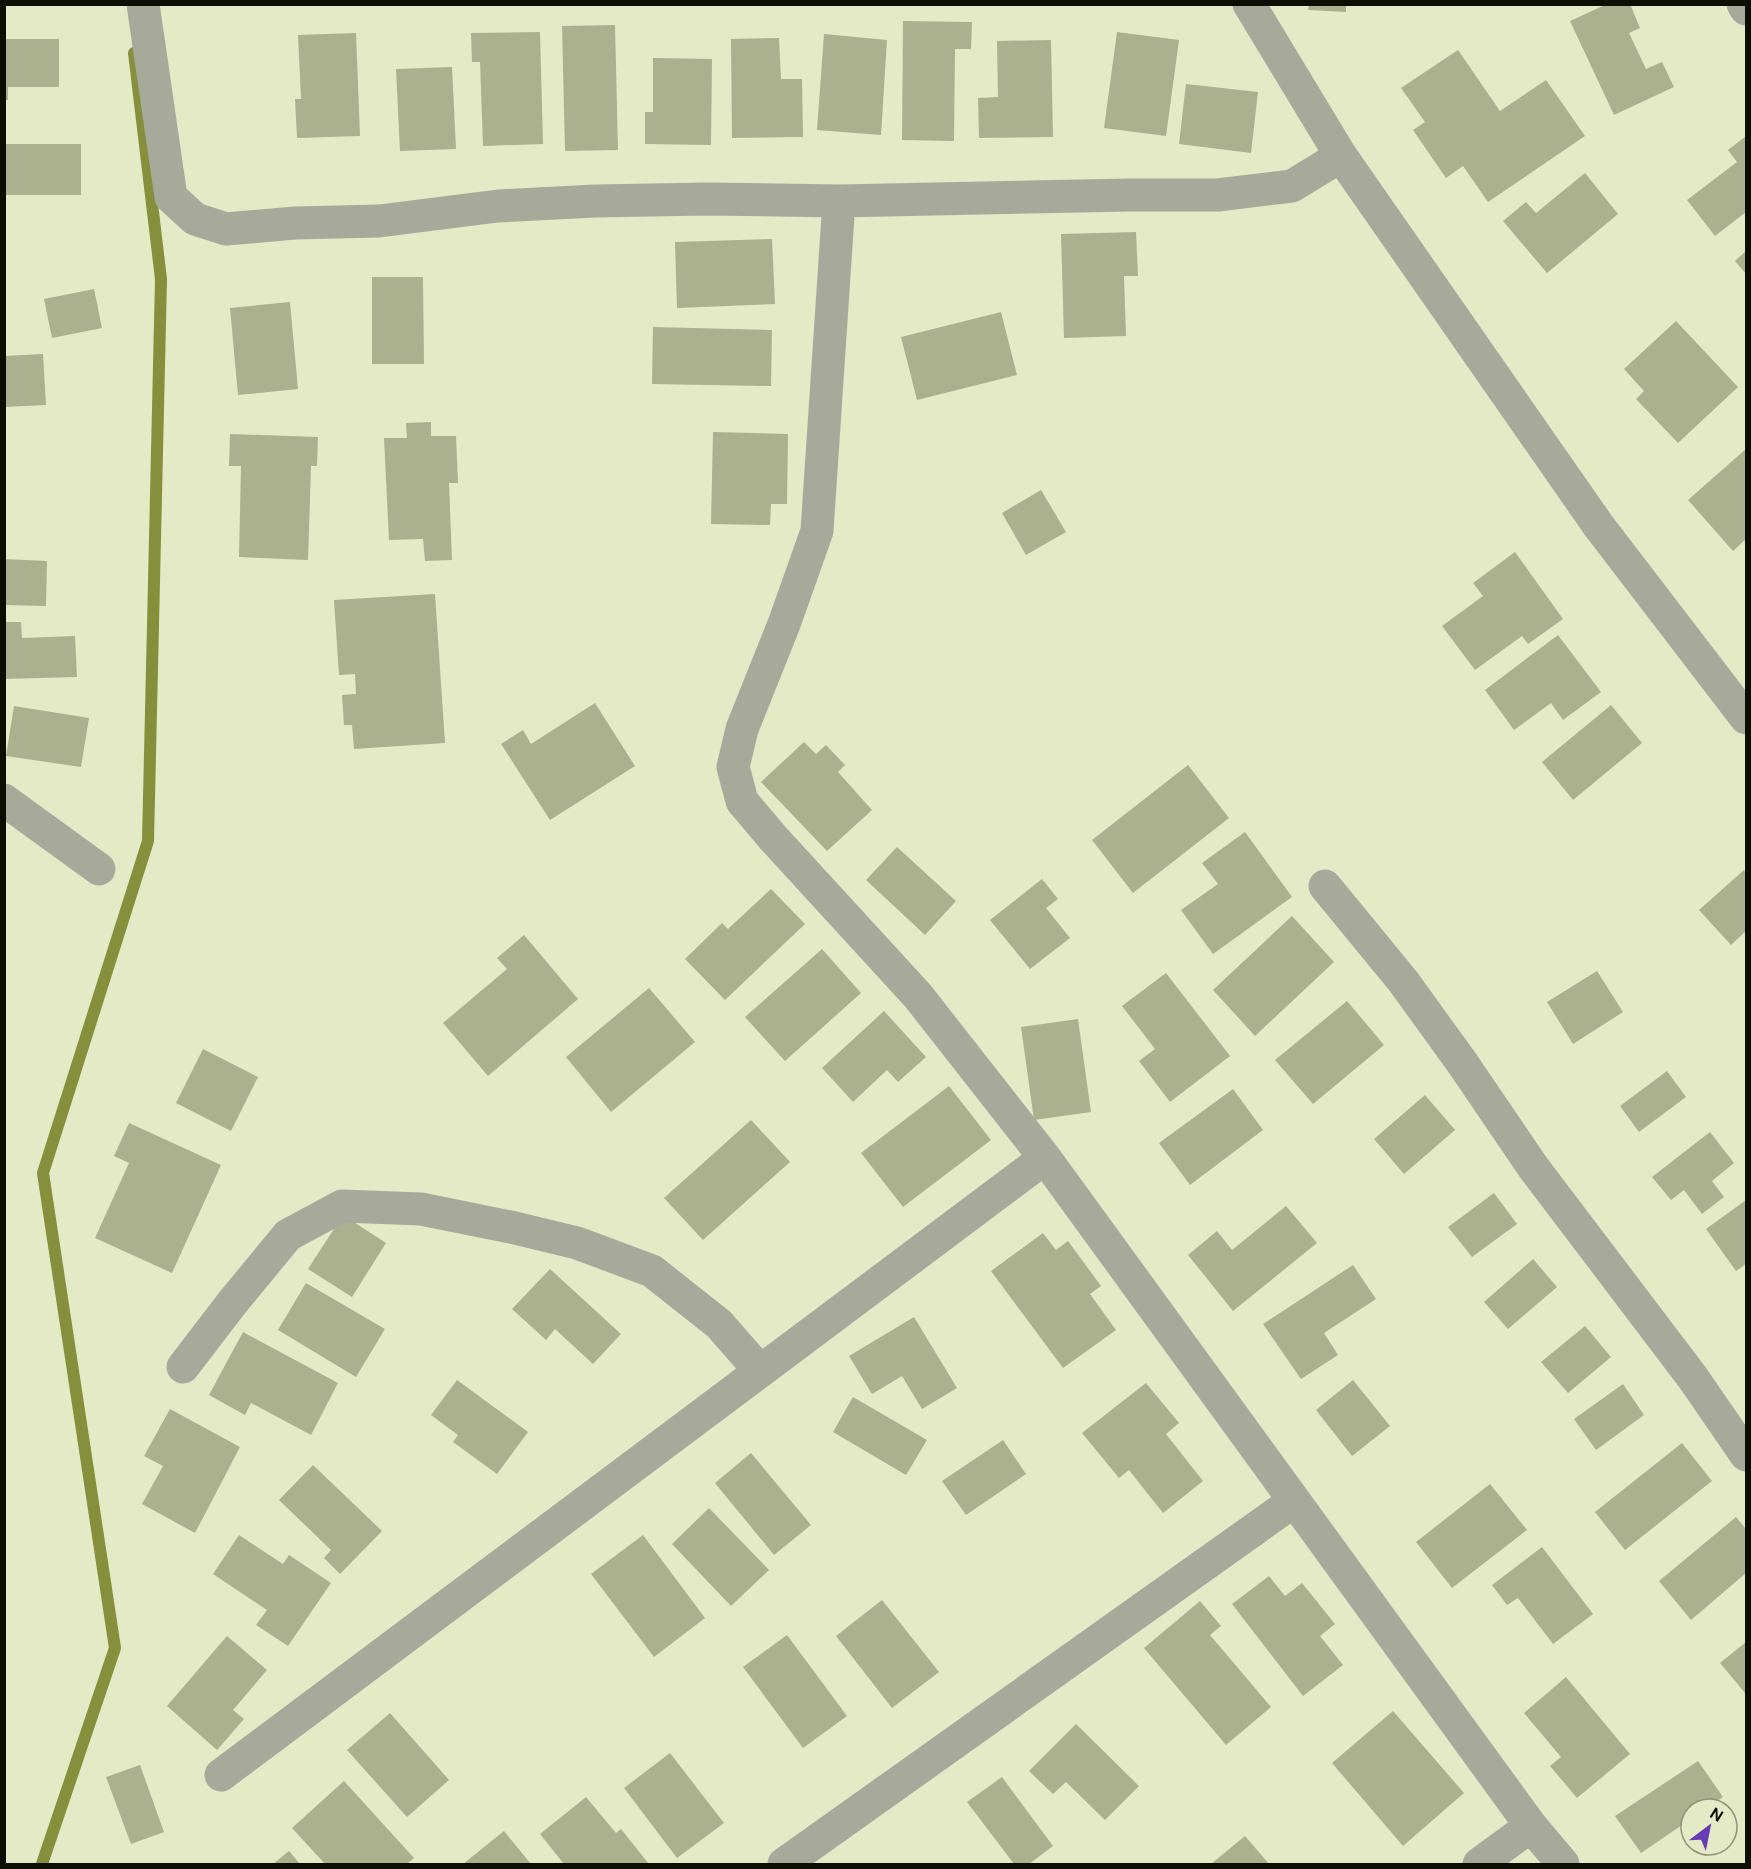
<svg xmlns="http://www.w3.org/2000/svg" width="1751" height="1869" font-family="'DM Sans',sans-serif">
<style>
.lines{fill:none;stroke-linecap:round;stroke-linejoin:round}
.stream{stroke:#858f3c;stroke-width:12}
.building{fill:#abb08e}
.minor{stroke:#a7aa9b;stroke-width:33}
.tertiary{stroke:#a7aa9b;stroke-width:33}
</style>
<rect width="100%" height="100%" fill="#e4eac6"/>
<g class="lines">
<path class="stream" d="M42 1864 115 1648 43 1173 148 841 161 279 134 53"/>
</g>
<path class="building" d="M1309 4H1346V12L1308 10Z
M1607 4H1630L1640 28 1629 33 1646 69 1662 62 1674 87 1614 115 1570 21Z
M903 21 972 22 971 49H955L954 141 902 140Z
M615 25 618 150 565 151 562 26Z
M540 32 543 144 483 146 480 62H472L471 33Z
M1117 32 1179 40 1166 136 1104 128Z
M356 33 360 136 297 138 295 99H301L298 35Z
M824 34 887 40 881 135 817 130Z
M779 38 781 79H802L803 137 732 138 731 39Z
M4 39H59V87H8V100H4Z
M1051 40 1053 137 979 138 978 98 998 97 997 41Z
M1458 50 1500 111 1546 80 1585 136 1488 202 1463 166 1446 178 1413 130 1425 122 1401 88Z
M653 58 712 59 711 145 645 144V112H653Z
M452 67 456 149 400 151 396 69Z
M1186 84 1258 92 1251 153 1179 144Z
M1746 136V212L1715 236 1687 200 1737 162 1728 150Z
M4 144H81V195H4Z
M1585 173 1618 214 1547 273 1503 221 1526 202 1536 213Z
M1136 232 1138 276H1124L1126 336 1064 338 1061 234Z
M772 239 775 304 677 308 675 242Z
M1746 251V274L1735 261Z
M372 277H423L424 364H372Z
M94 289 102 328 52 338 44 299Z
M290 302 298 389 238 395 230 308Z
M1001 312 1017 375 917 400 901 337Z
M1676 321 1738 387 1678 443 1636 399 1644 391 1624 369Z
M653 327 772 330 771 386 652 384Z
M43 354 46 405 4 407V356Z
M431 422V436H456L458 483H449L452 560 425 561 423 539 389 540 384 438H407L406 423Z
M713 432 788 434 787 504H771L770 525 711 524Z
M230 434 318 437 317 466H311L308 560 239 557 241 466H229Z
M1746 449V539L1733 551 1688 500Z
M1041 490 1066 532 1026 555 1002 513Z
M1515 552 1563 619 1528 644 1522 636 1475 670 1442 626 1483 596 1473 583Z
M4 559 47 561 46 606 4 605Z
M435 594 445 743 354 749 352 725H344L342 695 356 694 355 674 339 675 334 600Z
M4 622H21L22 638 75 636 77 677 4 679Z
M1558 635 1601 692 1563 720 1551 703 1514 730 1485 690Z
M595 703 635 766 550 820 501 744 523 730 531 744Z
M1611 705 1642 743 1573 800 1542 762Z
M14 706 89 718 81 767 6 756Z
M804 742 816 754 826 745 845 765 838 772 872 810 827 851 761 782Z
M1188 765 1229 818 1133 893 1092 840Z
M1245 832 1292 897 1213 954 1181 910 1218 884 1202 863Z
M897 847 956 901 925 935 866 880Z
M1744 870 1746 873V931L1731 945 1699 910Z
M1042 879 1058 899 1046 908 1070 938 1030 969 990 920Z
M771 889 805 924 725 1000 685 959 722 923 728 929Z
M1292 916 1334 962 1255 1036 1213 990Z
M524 935 578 999 488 1076 443 1023 507 969 497 958Z
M822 949 861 993 785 1061 745 1017Z
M1597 971 1623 1012 1573 1044 1547 1002Z
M1166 973 1230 1056 1170 1102 1139 1061 1155 1049 1122 1006Z
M649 988 695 1042 611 1112 566 1057Z
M1347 1001 1384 1045 1313 1104 1275 1060Z
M884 1011 926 1057 898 1082 887 1070 853 1102 822 1068Z
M1078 1019 1091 1112 1034 1120 1021 1027Z
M203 1049 258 1077 231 1131 176 1103Z
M1667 1071 1686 1097 1639 1132 1620 1106Z
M949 1086 991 1140 903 1207 861 1153Z
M1233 1089 1263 1130 1190 1185 1159 1143Z
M1425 1095 1455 1130 1404 1174 1374 1139Z
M751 1120 790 1162 703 1240 664 1198Z
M129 1123 221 1165 172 1273 95 1238 129 1163 114 1156Z
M1710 1132 1734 1163 1712 1181 1724 1197 1702 1214 1684 1190 1671 1200 1652 1177Z
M1494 1193 1517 1224 1472 1257 1448 1227Z
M1746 1200V1264L1736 1271 1706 1229Z
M1286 1206 1317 1243 1233 1311 1188 1255 1217 1231 1232 1250Z
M343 1215 386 1243 352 1297 308 1269Z
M1043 1233 1056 1250 1068 1241 1101 1286 1090 1294 1116 1330 1063 1368 991 1271Z
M1533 1259 1557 1287 1508 1329 1484 1302Z
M1353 1265 1376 1299 1324 1333 1338 1355 1301 1379 1263 1324Z
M550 1269 621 1334 593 1364 555 1329 546 1340 512 1309Z
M306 1283 385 1329 356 1377 278 1330Z
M914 1317 957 1388 922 1409 902 1376 872 1394 849 1356Z
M1585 1326 1611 1357 1568 1393 1541 1362Z
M243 1332 338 1383 311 1435 251 1403 245 1415 209 1395Z
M457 1380 528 1432 497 1474 453 1442 458 1435 431 1415Z
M1353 1380 1390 1426 1352 1456 1316 1410Z
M1146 1383 1179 1423 1166 1434 1203 1481 1163 1513 1129 1470 1119 1478 1082 1433Z
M1623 1384 1644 1415 1596 1450 1574 1419Z
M853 1397 927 1440 906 1475 833 1432Z
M170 1409 240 1447 195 1533 142 1504 163 1466 144 1456Z
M1003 1440 1026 1474 966 1515 942 1481Z
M1682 1443 1712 1481 1625 1550 1595 1512Z
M751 1453 811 1525 774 1555 715 1483Z
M313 1465 382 1531 340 1574 324 1558 331 1550 279 1500Z
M1490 1484 1527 1530 1452 1588 1416 1542Z
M709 1508 769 1570 731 1606 672 1544Z
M1736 1517 1746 1529V1573L1691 1620 1659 1581Z
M239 1535 283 1564 289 1555 331 1583 288 1646 256 1625 267 1610 213 1574Z
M643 1535 705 1618 654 1657 591 1574Z
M1542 1547 1593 1614 1553 1644 1518 1598 1507 1605 1492 1585Z
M1269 1576 1285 1596 1302 1583 1335 1624 1320 1636 1343 1665 1303 1696 1232 1604Z
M882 1600 939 1672 892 1708 836 1636Z
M1200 1601 1221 1626 1210 1635 1271 1707 1226 1745 1144 1648Z
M787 1635 847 1716 803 1748 743 1667Z
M227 1636 267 1670 233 1710 244 1719 217 1750 167 1706Z
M1746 1642V1692L1745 1693 1720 1663Z
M1566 1677 1630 1754 1577 1798 1550 1766 1561 1757 1524 1713Z
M1393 1711 1464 1793 1403 1846 1332 1763Z
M390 1713 449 1780 407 1817 347 1750Z
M1076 1724 1139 1786 1105 1820 1066 1782 1053 1794 1029 1771Z
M670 1753 724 1823 677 1858 624 1788Z
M1698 1761 1723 1797 1705 1809H1691V1819L1641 1853 1615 1816Z
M140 1765 164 1832 131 1844 106 1777Z
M1002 1777 1053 1846 1029 1864H1014L967 1802Z
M344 1781 414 1858 407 1864H325L292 1828Z
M586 1797 616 1833 621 1829 649 1864H564L540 1834Z
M504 1831 531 1864H463Z
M1245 1836 1269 1864H1211Z
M289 1851 300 1864H273Z"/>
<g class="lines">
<path class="minor" d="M143 4 171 197 195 219 226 229 295 223 379 221 498 206 595 201 707 199 839 201 1130 195H1218L1292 186 1341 156
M1743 4 1746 9
M839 201 817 531 784 624 742 729 733 767 742 801 774 839 918 996 1045 1158 1531 1826 1563 1864
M4 800 99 869
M1325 886 1403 981 1463 1064 1533 1167 1693 1378 1746 1455
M183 1367 232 1303 288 1235 342 1206 421 1209 515 1228 577 1243 652 1271 719 1324 760 1371
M221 1775 1045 1158
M784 1864 1294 1501
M1479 1864 1531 1826"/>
<path class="tertiary" d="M1249 4 1341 156 1598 525 1746 718"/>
</g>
<rect width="1751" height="1869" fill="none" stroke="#0c0e03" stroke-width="12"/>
<g transform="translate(1709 1827) rotate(32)"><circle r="28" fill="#e4eac6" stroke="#8e9278" stroke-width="1.5"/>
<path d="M0-4.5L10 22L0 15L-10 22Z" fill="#673cb4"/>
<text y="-9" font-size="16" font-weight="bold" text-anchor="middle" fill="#0c0e03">N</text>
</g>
</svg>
